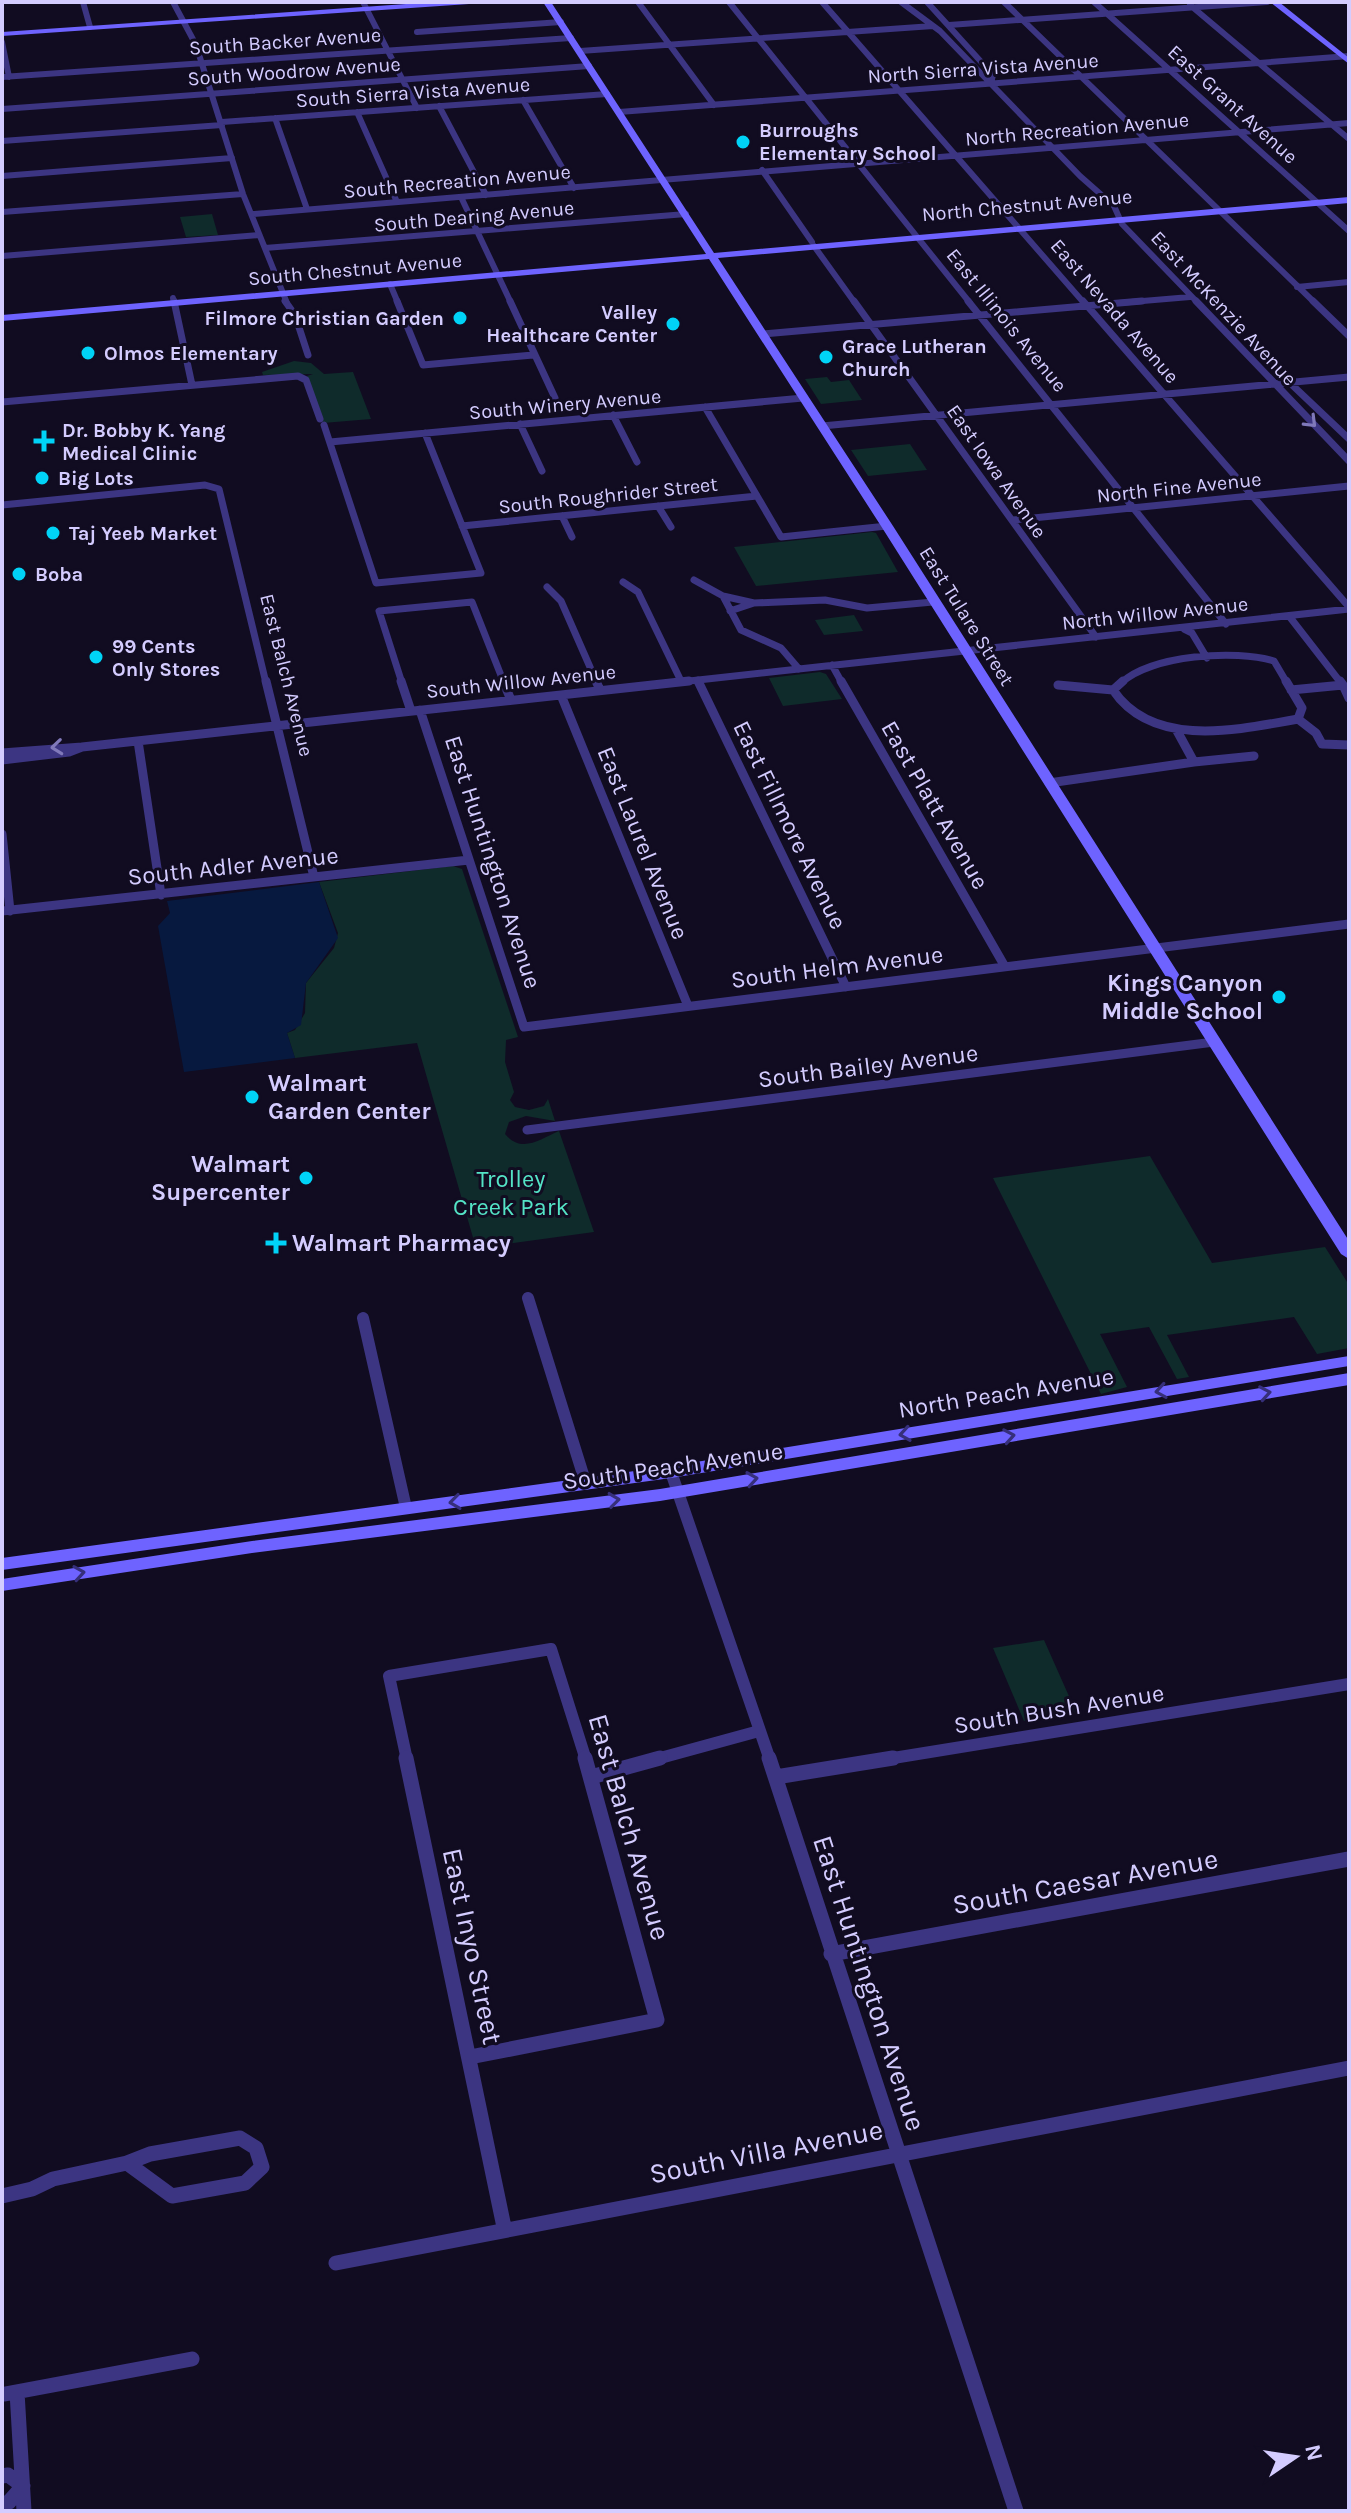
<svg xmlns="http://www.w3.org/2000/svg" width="1351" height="2513" font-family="Karla,sans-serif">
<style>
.green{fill:#0f2b2b}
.water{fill:#07193f}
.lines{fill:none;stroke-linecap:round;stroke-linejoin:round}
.minor-far4{stroke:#3c3582;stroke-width:6}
.minor-far3{stroke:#3c3582;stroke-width:7}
.minor-far2{stroke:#3c3582;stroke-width:9}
.minor-far1{stroke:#3c3582;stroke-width:12}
.minor{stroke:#3c3582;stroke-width:15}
.secondary{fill:#6e63ff;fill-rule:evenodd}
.oneway{stroke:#8079ba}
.oneway2{stroke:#362f7a}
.poi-dot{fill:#00d3f7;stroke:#110c21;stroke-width:3}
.labels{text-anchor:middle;stroke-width:6;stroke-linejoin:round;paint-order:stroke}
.far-street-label{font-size:20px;fill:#d4ccff;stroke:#110c21}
.far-poi-label{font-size:20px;font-weight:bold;fill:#d4ccff;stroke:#110c21;text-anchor:start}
.street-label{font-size:24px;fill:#d4ccff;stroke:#110c21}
.poi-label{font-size:24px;font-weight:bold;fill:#d4ccff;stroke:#110c21;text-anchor:end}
.park-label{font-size:24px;fill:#54e3c6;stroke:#110c21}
.near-street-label{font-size:28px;fill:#d4ccff;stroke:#110c21}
</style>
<rect width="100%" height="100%" fill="#110c21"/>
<path class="green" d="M212 214 218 235 186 237 180 217Z
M294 361 311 363 324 374 353 372 371 419 323 423 307 376 313 374 263 375 262 372Z
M827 377 831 382 849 380 862 400 821 404 805 379Z
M910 444 927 470 868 476 851 450Z
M872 532 876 533 898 572 756 586 734 547Z
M854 615 863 631 824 635 815 620Z
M820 672 826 674 842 699 783 706 769 678Z
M453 866 462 869 518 1037 506 1040 505 1062 514 1092 510 1100 515 1107 529 1110 544 1106 548 1099 555 1121 526 1116 509 1122 505 1134C522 1154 540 1139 559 1131L594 1232 476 1248 417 1043 295 1058 287 1033 295 1030 305 1013 306 983 334 948 338 933 319 882Z
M1150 1156 1212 1263 1325 1247 1349 1285V1348L1317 1354 1294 1317 1167 1335 1189 1377 1177 1379 1149 1327 1100 1334 1127 1387 1101 1394 993 1178Z
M1044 1640 1076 1712 1024 1721 993 1648Z"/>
<path class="water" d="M319 882 338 938 306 983 301 1025 287 1033 295 1058 184 1072 158 926 170 913 167 901Z"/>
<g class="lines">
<path class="minor-far4" d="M83 2 90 27
M173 2 196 45 243 194 287 303
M363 2 417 108
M638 2 714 105
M729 2 970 303
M822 2 1084 303
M901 2 940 31 1080 176 1114 206 1122 224 1198 303
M927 2 993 75 991 83
M1004 2 1315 303
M1094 2 1349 231
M1190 5 1349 139
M949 25 1267 2
M417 32 561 22
M2 42 9 77
M580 51 933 26
M2 77 571 38
M523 100 574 188
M439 106 486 195
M2 109 589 66
M357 112 397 202
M619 112 1349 56
M275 118 307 209
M222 122 607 94
M2 141 222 125
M762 170 812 242
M2 176 232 158
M461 197 511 303
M2 212 243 194
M253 214 1349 123
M814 246 855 303
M265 248 686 214
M2 256 259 235
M390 284 398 303
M1297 287 1349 282
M173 298 174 303
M1119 303 1190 297"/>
<path class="minor-far3" d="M174 301 192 385
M285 301 295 315 308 355
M397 301 423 365 533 355
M510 301 555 398
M854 301 1096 637
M968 301 1226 624
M1083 301 1349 607
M1196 301 1349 461
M1313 301 1349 336
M763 334 1142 301
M1289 382 1349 439
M2 402 298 376 306 380 320 419
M705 407 781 537 887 526
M613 415 637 462
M520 424 542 471
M324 425 376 583 481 573 425 433
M822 426 1349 377
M330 442 803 398
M2 505 205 485 219 489 266 683
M658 506 671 527
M562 516 572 537
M1013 520 1349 486
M462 526 757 496
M694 580 723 596 741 630 781 648 799 669
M623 582 638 592 681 681
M547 587 561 601 597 683
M723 596 754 603 730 611
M754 603 825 600 867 608 933 602
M1289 616 1341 683
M1184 629 1192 633 1207 658
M832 665 842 683
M698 680 699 683
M402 683 379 611 472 602 504 683
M671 683 1349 609
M1121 683C1151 655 1236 649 1274 661L1287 683"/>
<path class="minor-far2" d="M266 681 314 877
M401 681 411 711
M503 681 511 700
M596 681 600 690
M698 681 846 987
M841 681 1004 965
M1123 681 1113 690C1153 749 1237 730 1298 719L1302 708 1286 681
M1058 685 1113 690
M1343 685 1349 698
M1291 690 1343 685 1340 681
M561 695 688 1006
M420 710 524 1027 1349 924
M1298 719 1316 733 1322 744 1349 745
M138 741 161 895
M82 747 689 681
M2 753 82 747 69 752 2 760
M1194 762 1254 756
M1049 783 1194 762 1176 729
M2 834 10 911
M2 911 469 860
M527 1130 1214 1042"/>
<path class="minor-far1" d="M528 1298 586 1484
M363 1318 406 1508
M671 1472 770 1760
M407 1760 389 1676 551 1649 586 1760
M653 1760 759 1731
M881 1760 1349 1684"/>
<path class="minor" d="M406 1758 504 2227
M769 1758 1016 2511
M591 1777 660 1758
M776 1777 893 1758
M831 1954 1349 1859
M470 2057 657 2020 585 1758
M240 2138 256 2148 262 2167 245 2183 172 2196 127 2163 150 2154Z
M2 2196 32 2189 53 2179 127 2163
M336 2263 1349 2068
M17 2392 24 2511
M5 2394 192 2359
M2 2476 8 2475 23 2486 9 2502 2 2504"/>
<path class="secondary" d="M435 2H473L469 4 2 36V32Z
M543 2H551L714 253 1349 197V203L718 258 893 526 1349 1241V1259L1341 1254 881 526 709 259 2 321V315L706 254Z
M1270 2H1279L1349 58V64Z
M1349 1356V1366L671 1478 2 1570V1558L671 1466Z
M1349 1373V1385L660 1501 252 1553 2 1591V1579L252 1541 660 1489Z"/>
</g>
<defs><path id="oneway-chevron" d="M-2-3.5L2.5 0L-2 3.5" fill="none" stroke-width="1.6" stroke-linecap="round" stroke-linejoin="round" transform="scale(2)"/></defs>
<g class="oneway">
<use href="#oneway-chevron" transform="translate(1311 422) rotate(45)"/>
<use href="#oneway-chevron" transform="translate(57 747) rotate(174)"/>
</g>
<g class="oneway2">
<use href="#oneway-chevron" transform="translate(1161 1391) rotate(171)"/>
<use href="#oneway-chevron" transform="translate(1265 1393) rotate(-10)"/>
<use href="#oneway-chevron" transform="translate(905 1434) rotate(171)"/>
<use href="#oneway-chevron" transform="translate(1009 1436) rotate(-10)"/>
<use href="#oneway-chevron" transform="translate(752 1479) rotate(-9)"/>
<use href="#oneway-chevron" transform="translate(614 1500) rotate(-7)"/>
<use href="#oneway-chevron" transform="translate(455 1502) rotate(172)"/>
<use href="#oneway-chevron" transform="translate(79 1573) rotate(-9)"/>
</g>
<g class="poi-dot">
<circle cx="743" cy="142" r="8"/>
<circle cx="460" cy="318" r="8"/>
<circle cx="673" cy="324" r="8"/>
<circle cx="88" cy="353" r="8"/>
<circle cx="826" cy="357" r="8"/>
<path d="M40 429h8v8h8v8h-8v8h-8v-8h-8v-8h8z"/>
<circle cx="42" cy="478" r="8"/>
<circle cx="53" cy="533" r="8"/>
<circle cx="19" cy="574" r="8"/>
<circle cx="96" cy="657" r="8"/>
<circle cx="1279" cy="997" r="8"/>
<circle cx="252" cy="1097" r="8"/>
<circle cx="306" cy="1178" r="8"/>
<path d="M272 1231h8v8h8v8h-8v8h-8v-8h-8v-8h8z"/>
</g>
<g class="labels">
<g class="far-street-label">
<text transform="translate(285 41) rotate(-4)" y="7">South Backer Avenue</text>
<text transform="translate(983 68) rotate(-4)" y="7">North Sierra Vista Avenue</text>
<text transform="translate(294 71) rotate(-4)" y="7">South Woodrow Avenue</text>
<text transform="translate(413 92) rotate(-4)" y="7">South Sierra Vista Avenue</text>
<text transform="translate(1233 104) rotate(42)" y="7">East Grant Avenue</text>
<text transform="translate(1077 129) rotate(-5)" y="7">North Recreation Avenue</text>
<text transform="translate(457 181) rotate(-5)" y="7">South Recreation Avenue</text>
<text transform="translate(1027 205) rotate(-5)" y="7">North Chestnut Avenue</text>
<text transform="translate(474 216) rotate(-5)" y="7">South Dearing Avenue</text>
<text transform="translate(355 269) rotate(-5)" y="7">South Chestnut Avenue</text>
<text transform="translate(1224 308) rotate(47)" y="7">East McKenzie Avenue</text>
<text transform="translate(1115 311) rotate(49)" y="7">East Nevada Avenue</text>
<text transform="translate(1007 320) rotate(51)" y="7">East Illinois Avenue</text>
<text transform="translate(565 404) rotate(-5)" y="7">South Winery Avenue</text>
<text transform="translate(997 471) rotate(55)" y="7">East Iowa Avenue</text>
<text transform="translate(1179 487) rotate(-6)" y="7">North Fine Avenue</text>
<text transform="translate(608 495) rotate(-6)" y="7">South Roughrider Street</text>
<text transform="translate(1155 613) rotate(-6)" y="7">North Willow Avenue</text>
<text transform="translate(967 616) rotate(58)" y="7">East Tulare Street</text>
<text transform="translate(287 675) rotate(76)" y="7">East Balch Avenue</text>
<text transform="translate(521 681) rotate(-6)" y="7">South Willow Avenue</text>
</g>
<g class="far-poi-label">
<text x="759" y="137">Burroughs<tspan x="759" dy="23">Elementary School</tspan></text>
<text x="657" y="319" text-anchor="end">Valley<tspan x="657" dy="23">Healthcare Center</tspan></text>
<text x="444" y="325" text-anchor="end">Filmore Christian Garden</text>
<text x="842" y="353">Grace Lutheran<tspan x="842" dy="23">Church</tspan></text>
<text x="104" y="360">Olmos Elementary</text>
<text x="62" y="437">Dr. Bobby K. Yang<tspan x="62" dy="23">Medical Clinic</tspan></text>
<text x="58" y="485">Big Lots</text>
<text x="69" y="540">Taj Yeeb Market</text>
<text x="35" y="581">Boba</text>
<text x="112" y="653">99 Cents<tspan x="112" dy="23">Only Stores</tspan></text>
</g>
<g class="street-label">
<text transform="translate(935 805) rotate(60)" y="8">East Platt Avenue</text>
<text transform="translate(790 825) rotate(64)" y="8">East Fillmore Avenue</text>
<text transform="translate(643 843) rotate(68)" y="8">East Laurel Avenue</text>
<text transform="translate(493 862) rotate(72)" y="8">East Huntington Avenue</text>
<text transform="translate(233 866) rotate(-6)" y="8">South Adler Avenue</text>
<text transform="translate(837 967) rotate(-7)" y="8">South Helm Avenue</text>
<text transform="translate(868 1066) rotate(-7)" y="8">South Bailey Avenue</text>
<text transform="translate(1006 1393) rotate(-9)" y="8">North Peach Avenue</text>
<text transform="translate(673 1466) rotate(-8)" y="8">South Peach Avenue</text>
<text transform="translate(1059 1709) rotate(-9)" y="8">South Bush Avenue</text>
</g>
<g class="poi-label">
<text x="1263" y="991">Kings Canyon<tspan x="1263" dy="28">Middle School</tspan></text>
<text x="268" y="1091" text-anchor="start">Walmart<tspan x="268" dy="28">Garden Center</tspan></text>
<text x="290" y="1172">Walmart<tspan x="290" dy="28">Supercenter</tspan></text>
<text x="292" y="1251" text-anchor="start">Walmart Pharmacy</text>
</g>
<g class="park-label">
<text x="511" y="1187">Trolley<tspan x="511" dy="28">Creek Park</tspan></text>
</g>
<g class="near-street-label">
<text transform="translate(630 1827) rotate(74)" y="10">East Balch Avenue</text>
<text transform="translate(1085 1881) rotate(-10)" y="10">South Caesar Avenue</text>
<text transform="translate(473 1946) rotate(78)" y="10">East Inyo Street</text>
<text transform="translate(870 1983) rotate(72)" y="10">East Huntington Avenue</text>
<text transform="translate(766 2151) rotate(-11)" y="10">South Villa Avenue</text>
</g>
</g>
<rect width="1351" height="2513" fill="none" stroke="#d4ccff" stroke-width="8"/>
<g transform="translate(1295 2457) rotate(77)" stroke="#110c21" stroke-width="6" paint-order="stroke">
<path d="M0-6L14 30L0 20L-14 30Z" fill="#d4ccff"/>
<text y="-12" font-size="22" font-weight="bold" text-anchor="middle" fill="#d4ccff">N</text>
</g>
</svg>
